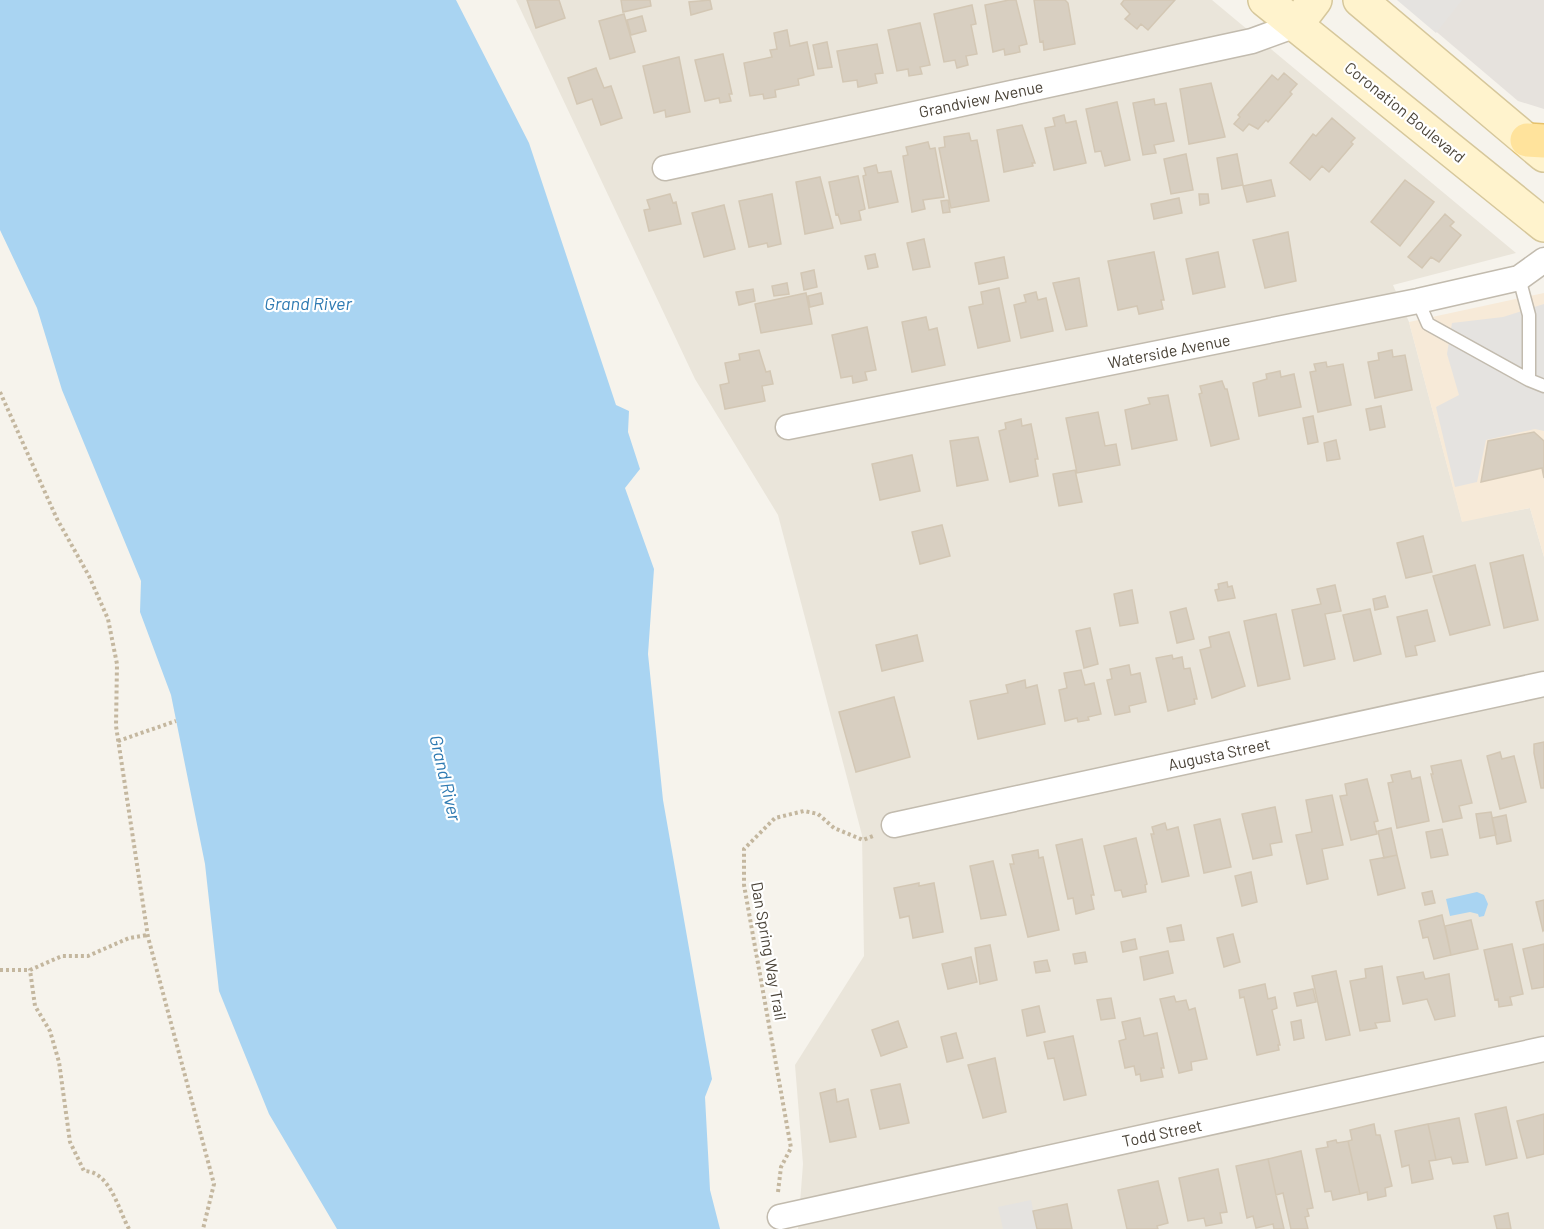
<svg xmlns="http://www.w3.org/2000/svg" width="1544" height="1229" font-family="Barlow,sans-serif">
<style>
.residential{fill:#eae5da}
.commercial{fill:#f7ead8}
.industrial{fill:#e6e2dd}
.parking{fill:#e5e3e0}
.water{fill:#a9d4f2}
.building{fill:#d8cfc1;stroke:#d3c7b4;stroke-width:1.5}
.lines{fill:none;stroke-linecap:round;stroke-linejoin:round}
.lane-casing{stroke:#c2bbae;stroke-width:15}
.street-casing{stroke:#c2bbae;stroke-width:27}
.secondary-casing{stroke:#d6c79b;stroke-width:36}
.primary-casing{stroke:#e6c16a;stroke-width:36}
.path{stroke:#c4b79f;stroke-width:4;stroke-dasharray:3 3;stroke-linecap:butt}
.lane{stroke:#fff;stroke-width:12}
.street{stroke:#fff;stroke-width:24}
.secondary{stroke:#fff3cd;stroke-width:33}
.primary{stroke:#ffe39c;stroke-width:33}
.labels{text-anchor:middle;stroke-width:4.5;stroke-linejoin:round;paint-order:stroke}
.street-label{font-size:16px;fill:#4b4439;stroke:#fff}
.water-label{font-size:18px;font-style:italic;fill:#2e7ab2;stroke:#fff}
</style>
<rect width="100%" height="100%" fill="#f6f3ec"/>
<path class="residential" d="M516 0H1212L1516 253 1393 285 1409 322 1462 521 1530 508 1544 557V1229H798L803 1164 795 1065 864 956 862 835 778 515 695 379Z"/>
<path class="commercial" d="M1544 293V557L1530 508 1462 522 1409 322Z"/>
<path class="industrial" d="M1399 0H1544V109L1518 101Z"/>
<path class="parking" d="M1397 0H1462L1436 33Z
M1544 304V431L1535 429 1486 440 1477 482 1455 487 1436 407 1459 395 1447 354 1452 323 1503 317Z
M1031 1200 1037 1229H1003L998 1207Z"/>
<path class="water" d="M0 0H456L529 143 616 405 629 411 628 432 640 469 625 488 654 569 648 654 663 800 712 1079 705 1097 710 1190 720 1229H337L269 1114 219 991 205 864 171 695 140 612 141 581 62 390 37 308 0 230Z
M1477 892 1484 895 1488 904 1484 916 1479 917 1478 914 1470 912 1450 916 1446 899Z"/>
<path class="building" d="M527 0H559L565 18 536 28Z
M621 0H650L651 6 623 12Z
M710 0 712 9 691 15 689 2Z
M1009 0H1016L1027 44 1019 46 1020 52 1005 55 1004 49 993 52 985 5Z
M1034 0H1065L1068 3 1075 44 1044 50 1043 41 1040 42Z
M1124 0H1175L1148 30 1141 24 1137 29 1125 19 1130 14 1121 4Z
M972 5 976 24 971 25 977 54 966 56 968 65 957 68 955 60 944 62 934 14Z
M624 14 635 52 610 59 599 21Z
M642 16 646 31 631 35 627 20Z
M920 23 930 65 920 67 922 74 909 76 908 69 897 71 888 30Z
M787 30 790 46 807 42 814 75 798 79 799 85 775 90 776 97 764 99 763 94 750 96 744 63 772 57 770 50 777 49 774 33Z
M827 42 832 67 818 69 813 45Z
M877 44 883 73 875 74 877 83 858 87 857 80 843 82 837 51Z
M723 54 732 94H729L731 101 720 103 719 98 705 101 695 60Z
M679 57 690 112 666 117 665 110 654 113 643 66Z
M596 68 604 88 611 86 622 118 601 125 592 99 577 104 568 78Z
M1284 73 1297 84 1290 92 1292 94 1268 122 1266 120 1258 129 1249 124 1243 131 1234 124 1240 117 1238 115 1272 75 1278 80Z
M1211 83 1225 137 1189 144 1180 89Z
M1154 99 1155 105 1166 103 1174 141 1154 145 1156 153 1143 155 1133 103Z
M1117 102 1130 160 1105 166 1101 151 1095 152 1086 109Z
M1064 115 1066 123 1076 121 1086 163 1054 170 1045 128 1055 126 1053 118Z
M1332 118 1355 138 1351 142 1353 144 1329 172 1322 166 1310 180 1290 163 1313 134 1316 136Z
M1022 125 1035 163H1032L1033 166 1004 172 997 130Z
M969 133 971 141 977 140 989 201 951 208 939 148 945 147 944 137Z
M928 142 930 149 935 148 944 197 923 200 925 209 912 212 903 156 908 155 906 147Z
M1186 154 1193 190 1171 194 1164 159Z
M1237 154 1243 185 1222 189 1217 158Z
M876 165 878 173 891 171 898 202 869 208 863 176 866 175 864 168Z
M858 176 865 209 859 211 861 220 841 224 838 214 836 215 829 182Z
M820 177 833 228 805 234 796 182Z
M1271 180 1275 196 1247 202 1243 186Z
M1405 180 1434 202 1400 246 1371 222Z
M670 194 673 203 676 202 681 224 649 231 644 210 650 209 647 200Z
M772 194 781 244 768 247 767 243 749 247 739 201Z
M1199 194H1208L1209 203 1200 205Z
M1179 198 1182 213 1154 219 1151 204Z
M948 200 950 212 943 213 941 201Z
M724 205 735 249 704 257 692 213Z
M1445 214 1454 222 1450 226 1461 235 1439 262 1431 257 1422 268 1408 257Z
M1288 232 1296 281 1265 288 1253 240Z
M924 239 930 267 913 270 907 243Z
M1154 252 1164 300H1161L1163 309 1139 314 1137 306 1118 310 1108 261Z
M1218 252 1225 287 1193 294 1186 259Z
M875 254 878 267 868 269 865 256Z
M1004 257 1008 278 979 284 975 263Z
M814 270 817 287 804 290 801 273Z
M1079 278 1087 326 1066 330 1053 283Z
M787 283 789 294 774 296 772 286Z
M999 288 1010 341 978 348 969 307 983 304 981 292Z
M753 289 755 301 739 305 736 292Z
M1036 292 1038 300 1046 298 1053 331 1021 338 1014 305 1026 302 1024 295Z
M806 293 812 324 761 333 755 304Z
M821 293 823 304 810 307 808 296Z
M926 317 929 330 937 328 945 365 912 372 902 322Z
M867 327 876 370 865 372 867 380 853 383 852 376 841 378 832 335Z
M759 350 766 372 770 371 773 384 762 386 765 401 725 409 720 385 729 383 725 363 740 360 739 354Z
M1392 350 1393 357 1405 355 1412 390 1375 398 1368 362 1379 360 1378 353Z
M1326 362 1327 367 1343 364 1351 405 1318 412 1310 372 1316 371 1314 364Z
M1280 371 1281 377 1294 374 1301 407 1259 416 1253 383 1267 379 1266 374Z
M1222 381 1225 389H1227L1239 439 1211 446 1199 394 1202 393 1200 386Z
M1168 395 1177 440 1132 449 1125 410 1150 404 1148 398Z
M1381 406 1385 427 1370 430 1366 409Z
M1098 412 1105 446 1116 444 1120 465 1077 473 1066 418Z
M1313 416 1318 442 1308 444 1303 418Z
M1021 419 1022 426 1031 424 1038 459H1035L1038 476 1010 482 999 431 1006 429 1005 423Z
M1534 432 1544 441V478L1542 468 1481 482 1488 441Z
M978 437 988 480 957 486 950 441Z
M1336 440 1340 459 1327 461 1324 443Z
M912 455 920 491 880 500 872 464Z
M1075 470 1082 502 1059 506 1053 474Z
M942 525 950 556 920 564 912 532Z
M1423 536 1432 572 1406 578 1397 543Z
M1523 555 1538 620 1504 628 1490 563Z
M1475 565 1490 625 1450 635 1433 576Z
M1227 582 1228 587 1232 586 1235 598 1218 601 1215 590 1219 589 1218 584Z
M1335 585 1341 611 1325 614 1335 659 1304 666 1292 610 1321 604 1317 589Z
M1132 590 1138 623 1120 626 1114 594Z
M1385 596 1388 607 1375 610 1373 599Z
M1186 608 1194 639 1177 643 1170 612Z
M1370 609 1381 654 1354 661 1343 615Z
M1427 610 1435 641 1415 646 1417 655 1406 657 1397 617Z
M1276 614 1290 679 1258 686 1244 621Z
M1090 628 1098 664 1084 668 1076 631Z
M1229 632 1245 686 1212 698 1200 650 1211 647 1209 637Z
M917 635 923 661 882 671 876 645Z
M1172 655 1173 659 1182 657 1184 669 1190 668 1197 699H1194L1195 704 1168 711 1156 658Z
M1129 665 1131 675 1140 673 1146 702 1129 706 1130 712 1115 715 1107 680 1112 679 1110 669Z
M1081 670 1085 685 1094 683 1101 714 1088 717 1089 720 1078 722 1077 718 1065 721 1059 690 1067 688 1064 673Z
M1025 680 1026 688 1037 685 1045 724 978 739 970 701 1008 693 1006 685Z
M894 697 910 757 856 772 839 712Z
M1544 742V788H1541L1534 753V744Z
M1500 752 1502 759 1514 756 1526 802 1500 809 1487 756Z
M1461 760 1472 803 1459 806 1462 818 1443 822 1431 774H1433L1431 766Z
M1410 771 1412 779 1420 777 1429 821 1397 828 1388 783 1393 782 1391 775Z
M1367 779 1378 821 1374 822 1377 834 1351 840 1340 796 1347 795 1345 784Z
M1332 795 1343 845 1322 849 1328 879 1307 884 1296 835 1312 832 1306 800Z
M1275 807 1282 842 1270 844 1272 855 1253 859 1242 814Z
M1491 812 1496 835 1480 838 1476 814Z
M1506 815 1511 841 1497 844 1492 818Z
M1220 819 1231 867 1204 873 1194 825Z
M1165 823 1167 830 1178 827 1189 876 1162 882 1151 834H1154L1152 827Z
M1391 828 1397 855 1384 858 1378 831Z
M1442 829 1448 855 1431 858 1426 832Z
M1136 838 1147 884 1145 885 1146 892 1123 897 1121 890 1115 891 1104 846Z
M1082 839 1094 895H1091L1094 909 1076 914 1073 898 1068 899 1056 845Z
M1038 850 1039 858 1043 857 1059 930 1028 937 1010 864H1014L1012 855Z
M1397 855 1405 888 1378 895 1370 860Z
M993 861 1006 915 981 919 970 866Z
M1251 872 1257 902 1242 906 1235 876Z
M919 883V886L934 883 943 932 913 938 909 916 900 918 894 888Z
M1432 891 1435 903 1425 905 1422 893Z
M1544 900V930L1543 931 1536 902Z
M1442 915 1451 955 1434 959 1428 937 1423 938 1419 921Z
M1471 920 1478 949 1451 955 1445 926Z
M1181 925 1184 940 1170 942 1167 928Z
M1233 934 1240 962 1224 967 1217 938Z
M1135 939 1137 949 1123 952 1121 942Z
M1512 944 1523 994 1510 997 1512 1005 1499 1007 1498 999 1495 1000 1484 950Z
M1544 944V987L1532 989 1523 949Z
M990 945 997 980 980 984 975 948Z
M1168 951 1173 973 1144 980 1140 957Z
M1085 952 1087 962 1075 964 1073 954Z
M971 957 977 982 948 989 942 964Z
M1047 960 1050 971 1036 973 1034 962Z
M1382 966 1390 1021 1375 1023 1377 1028 1360 1031 1350 981 1366 978 1365 969Z
M1336 971 1350 1035 1326 1040 1312 976Z
M1423 972 1425 979 1449 974 1455 1016 1435 1020 1427 999 1403 1004 1397 977Z
M1265 984 1268 999 1275 997 1277 1008 1272 1010 1280 1045H1278L1279 1050 1257 1055 1244 997 1240 998 1239 990Z
M1313 989 1316 1002 1297 1006 1294 993Z
M1174 996 1176 1002 1186 1000 1189 1010 1195 1008 1207 1059 1191 1062 1192 1070 1179 1073 1160 999Z
M1111 998 1115 1018 1101 1020 1097 1000Z
M1039 1006 1045 1032 1027 1036 1022 1010Z
M1140 1018 1144 1036 1157 1033 1164 1068H1161L1163 1077 1141 1081 1140 1074 1136 1075 1134 1066 1125 1068 1119 1041 1126 1039 1122 1022Z
M1301 1020 1304 1038 1294 1040 1291 1022Z
M898 1021 907 1047 881 1056 872 1030Z
M956 1033 963 1058 947 1062 941 1037Z
M1073 1036 1086 1095 1064 1100 1054 1058 1048 1059 1044 1042Z
M995 1058 1006 1112 983 1118 968 1065Z
M900 1084 909 1123 880 1129 871 1090Z
M835 1089 837 1102 848 1099 856 1137 830 1142 820 1093Z
M1506 1107 1517 1158 1486 1165 1475 1114Z
M1544 1114V1154L1527 1158 1517 1121Z
M1459 1118 1468 1162 1453 1164 1451 1157 1436 1160 1428 1124Z
M1374 1124 1376 1135H1380L1392 1186 1385 1188 1386 1196 1368 1200 1367 1192 1360 1194 1348 1141 1352 1140 1350 1130Z
M1428 1124 1436 1160 1429 1161 1433 1179 1412 1183 1409 1165 1402 1167 1395 1131Z
M1336 1140 1337 1143 1348 1141 1360 1194 1333 1200 1331 1191 1325 1192 1316 1149 1328 1147 1327 1142Z
M1301 1151 1313 1208 1307 1209 1309 1216 1305 1217 1308 1229H1291L1283 1193 1276 1195 1268 1159Z
M1268 1159 1276 1195 1284 1229H1274L1273 1224 1256 1228 1253 1216 1247 1218 1236 1166Z
M1218 1169 1227 1212 1220 1213 1222 1223 1206 1226 1204 1218 1188 1221 1179 1178Z
M1158 1181 1168 1223 1157 1226 1158 1229H1127L1118 1190Z
M1067 1204 1072 1229H1037L1033 1211Z
M1508 1213 1511 1229H1497L1494 1216Z"/>
<g class="lines">
<g class="lane-casing">
<path id="lane" d="M1519 278 1529 315V380
M1418 301 1428 324 1529 380 1544 386"/>
</g>
<g class="street-casing">
<path id="street" d="M665 168 1252 41 1296 25
M788 427 1418 301 1519 278 1544 260
M894 825 1544 684
M780 1217 1544 1049"/>
</g>
<g class="secondary-casing">
<path id="secondary" d="M1265 0 1544 225
M1360 0 1544 155
M1296 25 1315 0"/>
</g>
<g class="primary-casing">
<path id="primary" d="M1527 140 1544 141"/>
</g>
<path class="path" d="M0 392 57 519 89 576 108 619 117 664 116 726 148 937 214 1184 203 1229
M118 741 176 721
M0 970H30
M778 1192 781 1167 791 1148 744 885V849L775 818 804 811 818 814 834 828 863 840 873 836
M129 1229C118 1209 110 1171 84 1171L70 1142 59 1062 50 1031 35 1006 30 970 62 956H88L129 938 148 935"/>
<use href="#lane" class="lane"/>
<use href="#street" class="street"/>
<use href="#secondary" class="secondary"/>
<use href="#primary" class="primary"/>
</g>
<g class="labels">
<g class="street-label">
<text transform="translate(981 99) rotate(-12)" y="6">Grandview Avenue</text>
<text transform="translate(1405 112) rotate(39)" y="6">Coronation Boulevard</text>
<text transform="translate(1169 351) rotate(-11)" y="6">Waterside Avenue</text>
<text transform="translate(1219 754) rotate(-12)" y="6">Augusta Street</text>
<text transform="translate(769 951) rotate(80)" y="6">Dan Spring Way Trail</text>
<text transform="translate(1162 1133) rotate(-12)" y="6">Todd Street</text>
</g>
<g class="water-label">
<text x="308" y="310">Grand River</text>
<text transform="translate(445 778) rotate(77)" y="6">Grand River</text>
</g>
</g>
</svg>
